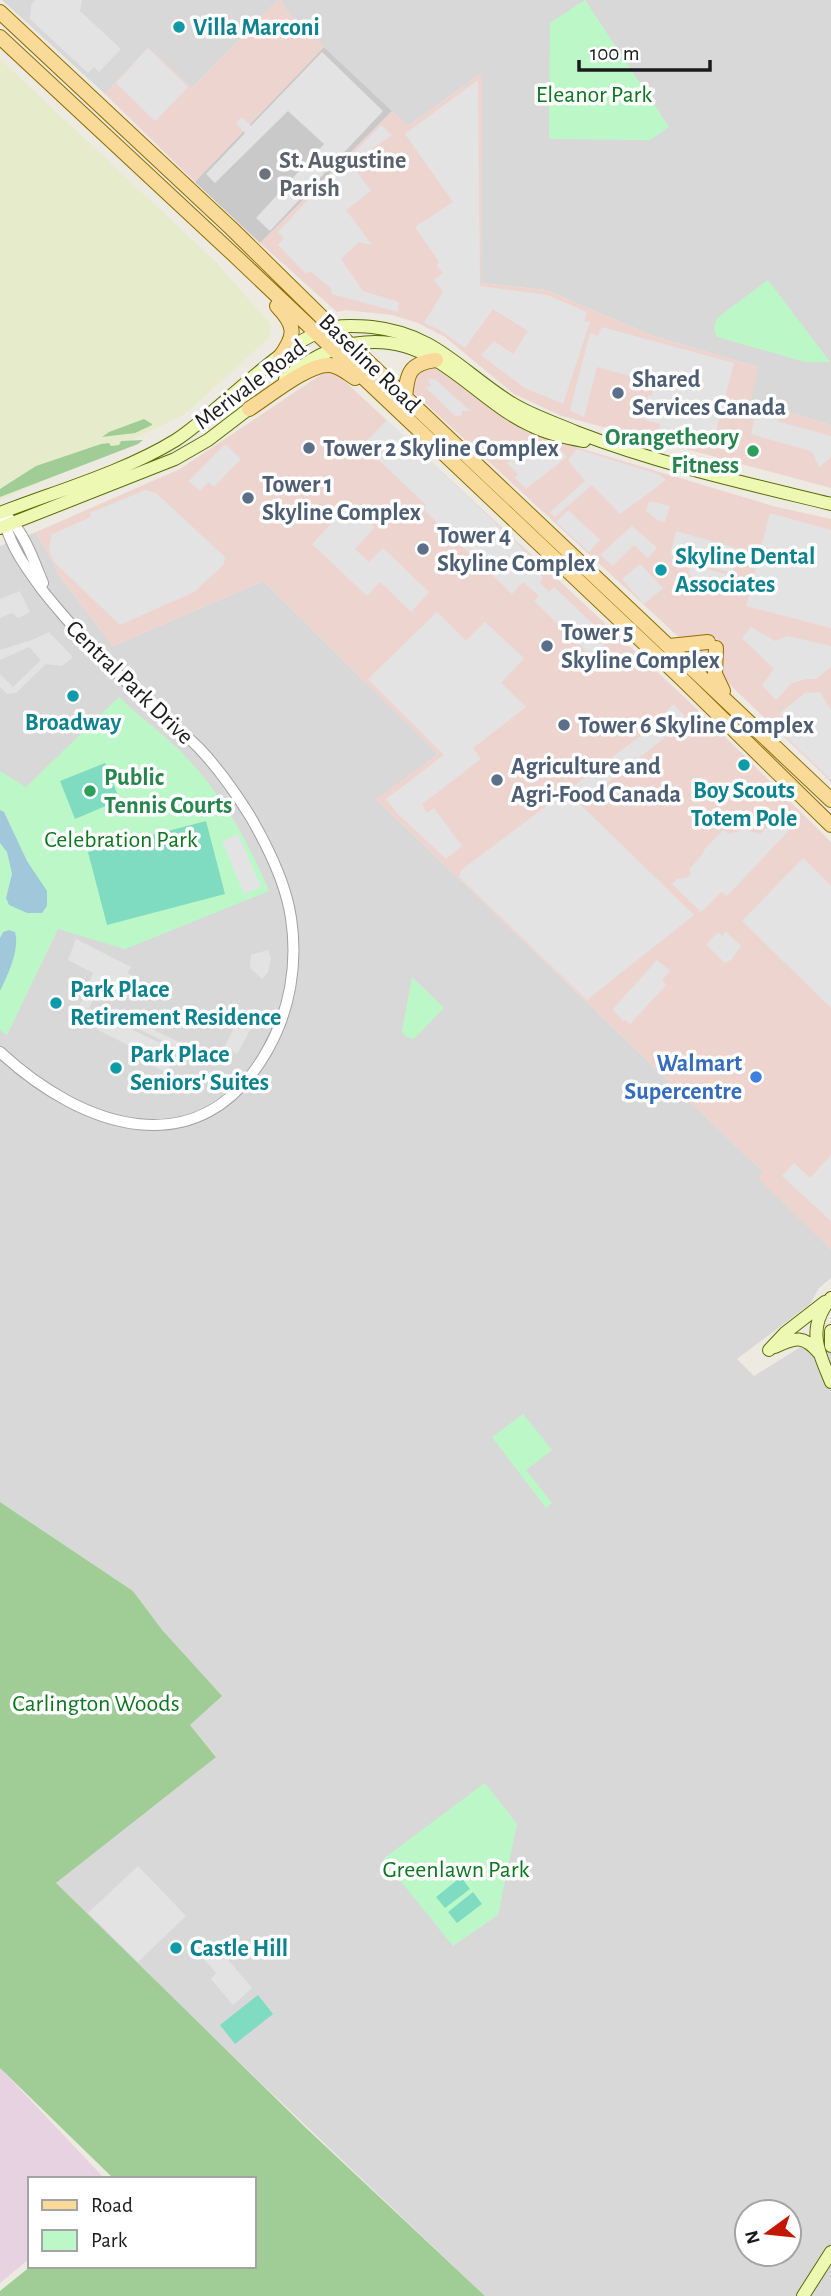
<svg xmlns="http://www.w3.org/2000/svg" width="831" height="2296" font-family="'Alegreya Sans',sans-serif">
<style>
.residential{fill:#d9d8d8;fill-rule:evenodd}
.commercial{fill:#eed4cf}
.industrial{fill:#e6d2e0}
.religious{fill:#c9c9c9}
.farmland{fill:#e6eccb}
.forest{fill:#a0cc96}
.park{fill:#bcf8c7}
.pitch{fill:#7fdcc1}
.parking{fill:#e3e3e3}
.water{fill:#a1c8da}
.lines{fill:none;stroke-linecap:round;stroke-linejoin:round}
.tertiary-casing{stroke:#a2a2a2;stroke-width:12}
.secondary-casing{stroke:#586e06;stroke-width:14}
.primary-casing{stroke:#906f02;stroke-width:16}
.tertiary{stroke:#fff;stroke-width:10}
.secondary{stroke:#edf8b3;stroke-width:12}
.primary{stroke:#fada98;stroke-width:14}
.culture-dot{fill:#0f9aa8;stroke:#fff;stroke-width:2.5}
.worship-dot{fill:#6b7280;stroke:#fff;stroke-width:2.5}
.service-dot{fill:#5c6f8a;stroke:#fff;stroke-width:2.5}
.leisure-dot{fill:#2e9e5b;stroke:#fff;stroke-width:2.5}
.shop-dot{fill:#3f7fe0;stroke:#fff;stroke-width:2.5}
.labels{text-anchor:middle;stroke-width:7;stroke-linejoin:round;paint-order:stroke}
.culture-label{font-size:24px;font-weight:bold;fill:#0d838f;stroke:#fff;text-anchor:start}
.park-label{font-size:24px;fill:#0d7620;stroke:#fff}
.worship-label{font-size:24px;font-weight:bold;fill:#5b616d;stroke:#fff;text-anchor:start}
.street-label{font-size:24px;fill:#1b1b1b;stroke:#fff}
.service-label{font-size:24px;font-weight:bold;fill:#4e5e75;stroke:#fff;text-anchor:start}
.leisure-label{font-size:24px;font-weight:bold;fill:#27864d;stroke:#fff;text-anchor:end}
.shop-label{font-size:24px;font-weight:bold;fill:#366cbe;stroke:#fff;text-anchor:end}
</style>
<rect width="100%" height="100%" fill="#edeae1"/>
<path class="residential" d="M2 0H278L192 88 148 48 105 94Z
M281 0H831V425L750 401 758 367 653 336 546 290 481 283 482 73 408 126 287 12Z
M36 532 61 578 113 646 263 581 438 754 377 800 764 1173 759 1178 831 1249V1278L819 1288 810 1304 737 1359 754 1376 831 1328V2296H485L71 1902 56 1883 216 1756 190 1725 163 1631 133 1591 0 1502V546ZM747 2212H789V2254H747Z"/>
<path class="commercial" d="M278 0H281L287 12 324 47 195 182 105 94 148 48 192 88Z
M482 73 481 283 546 290 653 336 758 367 751 401 831 425V488L562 416 514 394 445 337 418 323 392 315 345 310 337 312 260 243 392 111 408 126Z
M432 367 438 368 512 422 546 438 773 506 831 519V782L722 677 411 390 417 372Z
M325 372 336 373 698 710 831 842V1249L758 1178 763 1172 376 799 438 754 263 581 113 646 61 578 36 532 180 469Z"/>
<path class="industrial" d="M0 2068 105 2179H30V2258L0 2283Z"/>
<path class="religious" d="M324 47 392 111 260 243 195 182Z"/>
<path class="farmland" d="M0 59 216 262 271 325 269 338 185 414 93 459 0 500Z"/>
<path class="forest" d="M144 419 152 424V425L135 433 102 437 109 432Z
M143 440 138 444 0 497V489L36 466 101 444 109 443 111 446 119 445 121 441Z
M0 1502 133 1591 163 1631 222 1696 190 1725 216 1757 56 1883 306 2128 485 2296H0V2291L31 2266H254V2179H114L0 2068Z"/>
<path class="park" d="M585 0 669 127 650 140 549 139 550 23Z
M768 280 830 362H805L717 337 714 328 717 318Z
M119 697C138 716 161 732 180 751 220 790 247 839 269 891L125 949 58 929 7 1035 0 1030V771L26 787Z
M412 977 444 1008 414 1039 405 1036 402 1031Z
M523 1414 552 1450 526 1470 552 1503 546 1508 492 1437Z
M485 1783 517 1824 498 1915 453 1946 383 1859Z"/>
<path class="pitch" d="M105 763 120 800 75 819 60 781Z
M206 821 225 894 107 925 88 852Z
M461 1877 470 1889 445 1908 436 1897Z
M473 1892 482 1904 457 1923 448 1912Z
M258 1995 273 2014 235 2044 220 2025Z"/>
<path class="parking" d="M35 0H82L80 11 121 49 99 72 94 67 88 73 30 19 31 5Z
M148 48 188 87 155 121 116 83Z
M322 52 383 111 270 231 256 218 324 144 288 111 215 183 206 174 245 133 236 123 242 117 251 126Z
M478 80 480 286 547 295 587 312 584 321 590 322 563 404 523 387 481 355 494 341 513 354 528 331 493 309 465 348 438 329 424 323 443 292 434 280 443 273 436 265 439 262 415 227 453 202 405 134Z
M381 125 392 135 359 158 354 153Z
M350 155 358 166 355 169 371 191 346 210 372 245 359 242 341 259 363 291 399 302 398 312 332 294 331 288 310 271 306 274 278 245 284 238 278 232Z
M602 327 734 363 713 442 707 440 705 448 658 436 660 424 642 419 648 395 652 396 655 383 597 367 584 417 570 410 590 333 598 336Z
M428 379H435L470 411H462V415L455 416 425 387 431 386Z
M757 407 777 412V421L831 436V457L819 467 812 452 807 450 751 434Z
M387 420 545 570 541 575 543 578 540 583 549 592 554 587 609 639 592 657 534 601 539 596 523 582 512 594 423 509 426 505 363 445Z
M528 442 560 449 567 457 526 489 515 478 518 474 507 463Z
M225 444 241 459 214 487 209 482 200 491 189 481Z
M577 449 658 474 666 480 620 514 592 485 555 517 550 512 585 481 568 460Z
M145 490 156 493 225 557 224 564 194 592 120 625 53 561 49 550 52 534 91 517 90 513Z
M649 501 670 506 665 522 659 521 646 511Z
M350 504 375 527 355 549 369 562 383 548 429 592 411 612 380 582 367 596 312 544Z
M568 510 600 540 589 552 556 522Z
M770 513 831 530V628L746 606Z
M632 526 657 548 648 558 634 545 613 566 600 555Z
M676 531 737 548 732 573 670 555Z
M640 564 663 588 644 604 622 579Z
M690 564 728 575 723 589 689 575Z
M20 591 30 612 18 618 12 613 0 618V599Z
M437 612 466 641 485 622 524 658 501 683 526 707 473 748 481 759 422 804 427 813 434 808 462 846 446 859 398 814 386 799 444 755 368 679Z
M751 627 775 641 788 636 831 646V667L816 679H806L792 683 776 700 762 685 774 669 742 638Z
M49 632 73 657 62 666 46 664 16 693 7 694 0 687V674L13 687 41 660 29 647 0 660V650L32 640Z
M820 692 831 710V780L778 729 784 720 780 713 805 693Z
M673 704 685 716 663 739 580 804 694 915 587 1000 459 877 461 870 655 725Z
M783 812 794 825 727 896 721 892 701 912 672 884 677 879 687 878 691 873 689 870 704 852 703 851 723 830 729 834 745 829 760 834Z
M238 834 261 887 244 894 222 841Z
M803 858 831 886V1008L742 921Z
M718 932 722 936 726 932 741 946 731 960 725 963 706 944Z
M76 939 131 967 127 973 134 976 125 1001 98 989 87 1012 90 1018 99 1021 101 1015 173 1049 168 1073 149 1064 152 1060 150 1056 74 1018 93 973 68 960Z
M268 950 271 958 268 972 262 979 250 968 251 955Z
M657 960 670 971 662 980 666 985 630 1024 625 1020 623 1021 613 1009Z
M105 1007 179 1042 176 1047 103 1012Z
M239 1017 250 1018 255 1021 237 1054 225 1046Z
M831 1155V1221L782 1176 794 1163 810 1178Z
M138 1866 186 1916 138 1962 88 1913Z
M212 1941 252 1988 233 2005 211 1979 216 1973 199 1953Z"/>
<path class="water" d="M0 810 4 812 27 861 47 891V906L42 913H27L9 905 6 898 12 874 7 852 0 843Z
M9 930 15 932C20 949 8 975 0 991V938L3 932Z"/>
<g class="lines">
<g class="tertiary-casing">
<path id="tertiary" d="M8 517C25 534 34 561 43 583
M0 1052C82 1128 200 1169 267 1051 290 1011 298 964 291 918 286 883 268 847 250 816 235 792 218 768 199 748 182 731 162 716 144 699 108 665 74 630 43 591 26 568 6 541 3 512"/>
</g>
<g class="secondary-casing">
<path id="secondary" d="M285 379C328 342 382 328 434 359 468 379 495 409 532 426 548 434 566 438 584 441
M0 513C57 491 124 472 176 440 221 411 285 337 335 327 346 325 360 326 372 327 437 334 462 373 513 404 533 416 555 423 576 432 659 464 745 483 831 504
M0 528 175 459 208 440 255 404
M831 1298C806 1328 818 1350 831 1382
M831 1331V1346
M775 1347C795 1337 804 1335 819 1353
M769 1350 785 1333 825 1302
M803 2296 831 2252"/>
</g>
<g class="primary-casing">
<path id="primary" d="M0 12 232 229 348 343 831 800
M0 37 233 254 681 678 831 825
M277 306C296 326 296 335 280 357
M405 398C407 374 409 363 436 360
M249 409C268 397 309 363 330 365 340 366 347 373 355 378
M669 646 708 642
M716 648 715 674 723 691"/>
</g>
<use href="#tertiary" class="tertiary"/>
<use href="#secondary" class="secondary"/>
<use href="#primary" class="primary"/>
</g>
<g class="culture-dot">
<circle cx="179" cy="27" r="7"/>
<circle cx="661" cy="570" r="7"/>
<circle cx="73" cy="696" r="7"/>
<circle cx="744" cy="765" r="7"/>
<circle cx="56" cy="1003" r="7"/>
<circle cx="116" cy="1068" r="7"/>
<circle cx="176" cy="1948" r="7"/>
</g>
<circle class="worship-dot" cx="265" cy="174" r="7"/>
<g class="service-dot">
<circle cx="618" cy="393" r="7"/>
<circle cx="309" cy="448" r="7"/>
<circle cx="248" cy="498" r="7"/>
<circle cx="423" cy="549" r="7"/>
<circle cx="547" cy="646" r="7"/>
<circle cx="564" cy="725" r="7"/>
<circle cx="497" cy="780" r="7"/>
</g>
<g class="leisure-dot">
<circle cx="753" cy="451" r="7"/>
<circle cx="90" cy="791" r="7"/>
</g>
<circle class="shop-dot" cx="756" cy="1077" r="7"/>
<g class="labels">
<g class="culture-label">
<text x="193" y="35">Villa Marconi</text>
<text x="675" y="564">Skyline Dental<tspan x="675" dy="28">Associates</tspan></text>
<text x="73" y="730" text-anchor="middle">Broadway</text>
<text x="744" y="798" text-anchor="middle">Boy Scouts<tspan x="744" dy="28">Totem Pole</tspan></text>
<text x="70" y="997">Park Place<tspan x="70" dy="28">Retirement Residence</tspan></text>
<text x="130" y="1062">Park Place<tspan x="130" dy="28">Seniors' Suites</tspan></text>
<text x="190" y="1956">Castle Hill</text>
</g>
<g class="park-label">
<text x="594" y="102">Eleanor Park</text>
<text x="121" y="847">Celebration Park</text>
<text x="96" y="1711">Carlington Woods</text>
<text x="456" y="1877">Greenlawn Park</text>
</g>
<g class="worship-label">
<text x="279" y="168">St. Augustine<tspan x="279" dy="28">Parish</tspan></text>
</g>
<g class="street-label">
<text transform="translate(370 363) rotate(44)" y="8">Baseline Road</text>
<text transform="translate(250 384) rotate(-37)" y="8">Merivale Road</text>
<text transform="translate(130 682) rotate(44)" y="8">Central Park Drive</text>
</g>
<g class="service-label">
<text x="632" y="387">Shared<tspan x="632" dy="28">Services Canada</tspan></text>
<text x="323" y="456">Tower 2 Skyline Complex</text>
<text x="262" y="492">Tower 1<tspan x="262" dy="28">Skyline Complex</tspan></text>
<text x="437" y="543">Tower 4<tspan x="437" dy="28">Skyline Complex</tspan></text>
<text x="561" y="640">Tower 5<tspan x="561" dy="28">Skyline Complex</tspan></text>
<text x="578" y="733">Tower 6 Skyline Complex</text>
<text x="511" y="774">Agriculture and<tspan x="511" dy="28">Agri-Food Canada</tspan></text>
</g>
<g class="leisure-label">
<text x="739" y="445">Orangetheory<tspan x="739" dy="28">Fitness</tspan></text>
<text x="104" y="785" text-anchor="start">Public<tspan x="104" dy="28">Tennis Courts</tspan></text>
</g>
<g class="shop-label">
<text x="742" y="1071">Walmart<tspan x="742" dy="28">Supercentre</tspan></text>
</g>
</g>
<rect x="28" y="2177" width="228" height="91" fill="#ffffff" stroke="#a4a4a4" stroke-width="2"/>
<rect x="42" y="2200" width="35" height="10" fill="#fada98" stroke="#a4a4a4" stroke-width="2"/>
<text x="91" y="2212" font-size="21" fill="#1b1b1b">Road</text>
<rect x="42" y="2230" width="35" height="21" fill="#bcf8c7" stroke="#a4a4a4" stroke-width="2"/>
<text x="91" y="2247" font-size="21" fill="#1b1b1b">Park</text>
<g transform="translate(768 2233) rotate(255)"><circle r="33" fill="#ffffff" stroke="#a4a4a4" stroke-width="2"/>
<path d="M0-5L12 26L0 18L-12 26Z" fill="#c31703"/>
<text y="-10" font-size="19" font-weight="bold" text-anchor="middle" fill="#1b1b1b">N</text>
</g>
<path d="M579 60v10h131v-10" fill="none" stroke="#1b1b1b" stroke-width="3.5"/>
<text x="590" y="60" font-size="21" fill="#1b1b1b" stroke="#ffffff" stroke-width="5" paint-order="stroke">100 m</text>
</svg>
